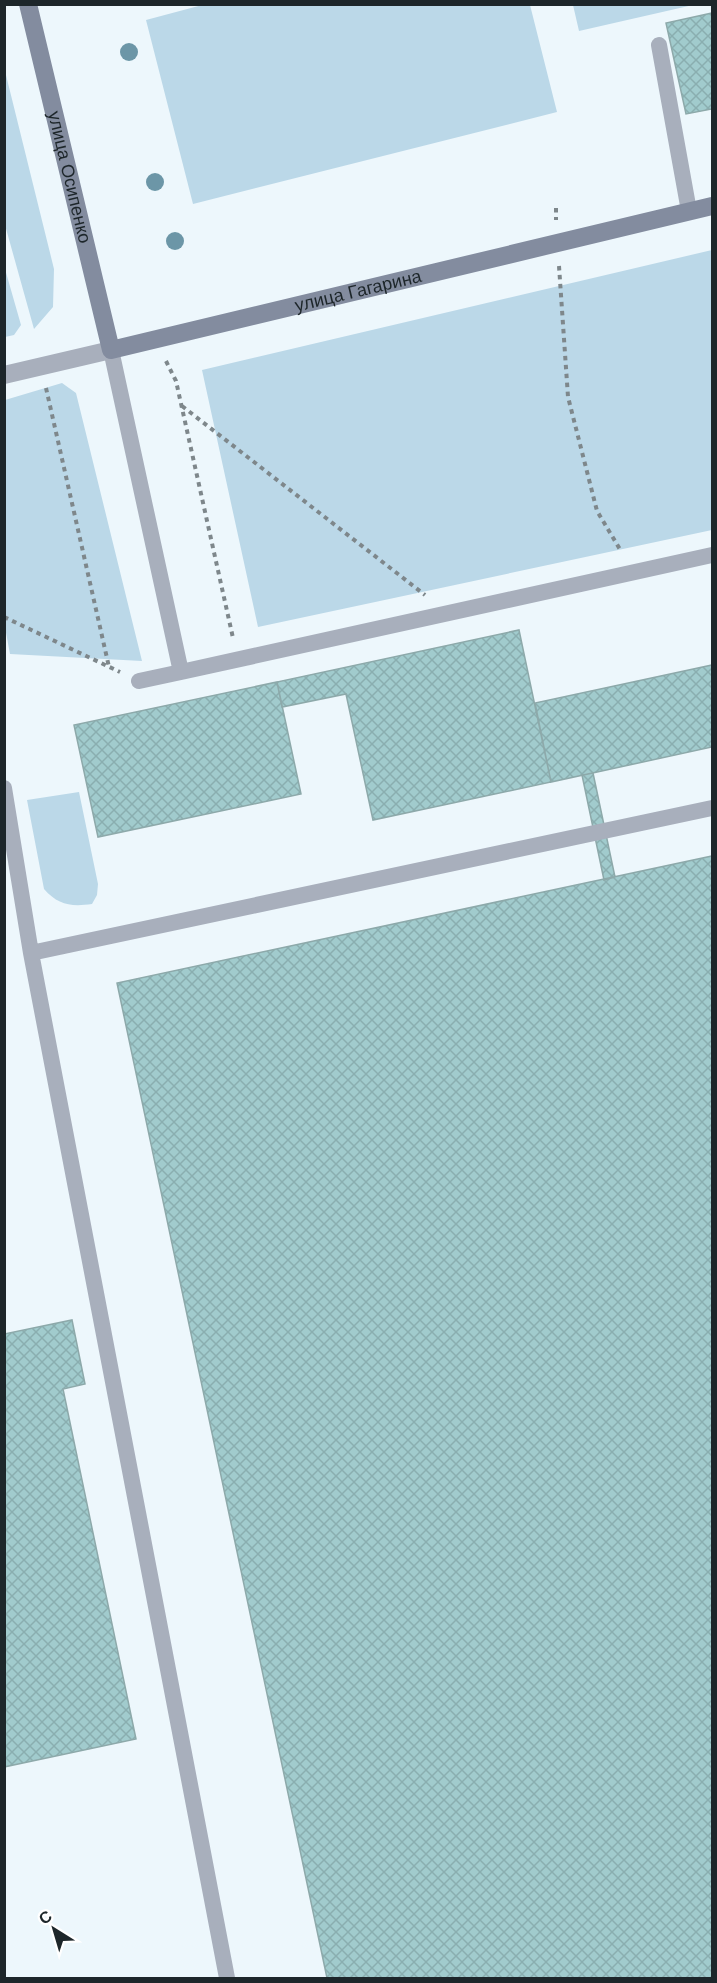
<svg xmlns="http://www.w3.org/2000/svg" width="717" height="1983" font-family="Helvetica,sans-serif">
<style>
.green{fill:#bbd8e8}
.building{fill:url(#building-cross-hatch);stroke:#8da9aa;stroke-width:1.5}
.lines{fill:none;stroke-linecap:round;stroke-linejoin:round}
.path{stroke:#7e878b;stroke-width:4;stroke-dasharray:4.5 4.5;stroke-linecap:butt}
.lane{stroke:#a8afbc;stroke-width:16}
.street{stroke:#a8afbc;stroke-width:18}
.secondary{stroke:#838c9f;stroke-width:18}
.tree{fill:#6c96a7}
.labels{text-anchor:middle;stroke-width:5;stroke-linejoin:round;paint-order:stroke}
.street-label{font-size:18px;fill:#1d262a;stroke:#fff}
</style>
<defs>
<pattern id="building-cross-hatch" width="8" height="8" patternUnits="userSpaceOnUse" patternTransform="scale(1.5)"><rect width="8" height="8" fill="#a1cbcd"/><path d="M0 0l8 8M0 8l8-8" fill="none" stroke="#8aaeb0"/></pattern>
</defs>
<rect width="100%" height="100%" fill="#edf7fc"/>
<path class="green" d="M206 4 530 5 557 112 193 204 146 20Z
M573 5V4L693 5 579 31Z
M5 71 54 269 53 307 34 329 5 225Z
M712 250V530L258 627 202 370Z
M5 269 21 325 14 335 5 337Z
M62 383 76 393 142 661 10 654 4 622 5 400Z
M79 792 98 884 97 895 92 904C71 907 58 905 44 889L27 800Z"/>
<path class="building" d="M712 13V109L686 114 666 23Z
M519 630 551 782 373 820 346 694 282 707 277 682Z
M712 665V747L551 782 535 703Z
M277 682 301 794 98 837 74 725Z
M593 773 615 877 604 880 582 775Z
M712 856V1978H327L117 983Z
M72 1320 85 1384 63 1389 136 1739 4 1767V1334Z"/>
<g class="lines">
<path class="path" d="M556 208V220
M559 266 568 397 597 511 621 551
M166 361 176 381 233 638
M46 388 109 667
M182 406 425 595
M4 617 120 672"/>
<path class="lane" d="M659 45 689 211
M111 350 181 672 712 555
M139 681 181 672
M4 788 31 953 227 1978
M31 953 712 808"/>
<path class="street" d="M4 375 111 350"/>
<path class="secondary" id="s1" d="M28 4 111 350 712 206"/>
</g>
<g class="tree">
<circle cx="129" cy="52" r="9"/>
<circle cx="155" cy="182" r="9"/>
<circle cx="175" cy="241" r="9"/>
</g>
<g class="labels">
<g class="street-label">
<text dy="6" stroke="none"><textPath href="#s1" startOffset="178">улица Осипенко</textPath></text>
<text dy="6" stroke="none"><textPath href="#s1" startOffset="610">улица Гагарина</textPath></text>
</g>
</g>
<rect width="717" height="1983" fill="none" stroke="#1d262a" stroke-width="12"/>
<g transform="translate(54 1929) rotate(323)" stroke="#ffffff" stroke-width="4.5" paint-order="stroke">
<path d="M0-4.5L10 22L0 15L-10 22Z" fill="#1d262a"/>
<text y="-9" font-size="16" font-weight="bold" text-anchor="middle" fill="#1d262a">С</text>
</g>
</svg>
